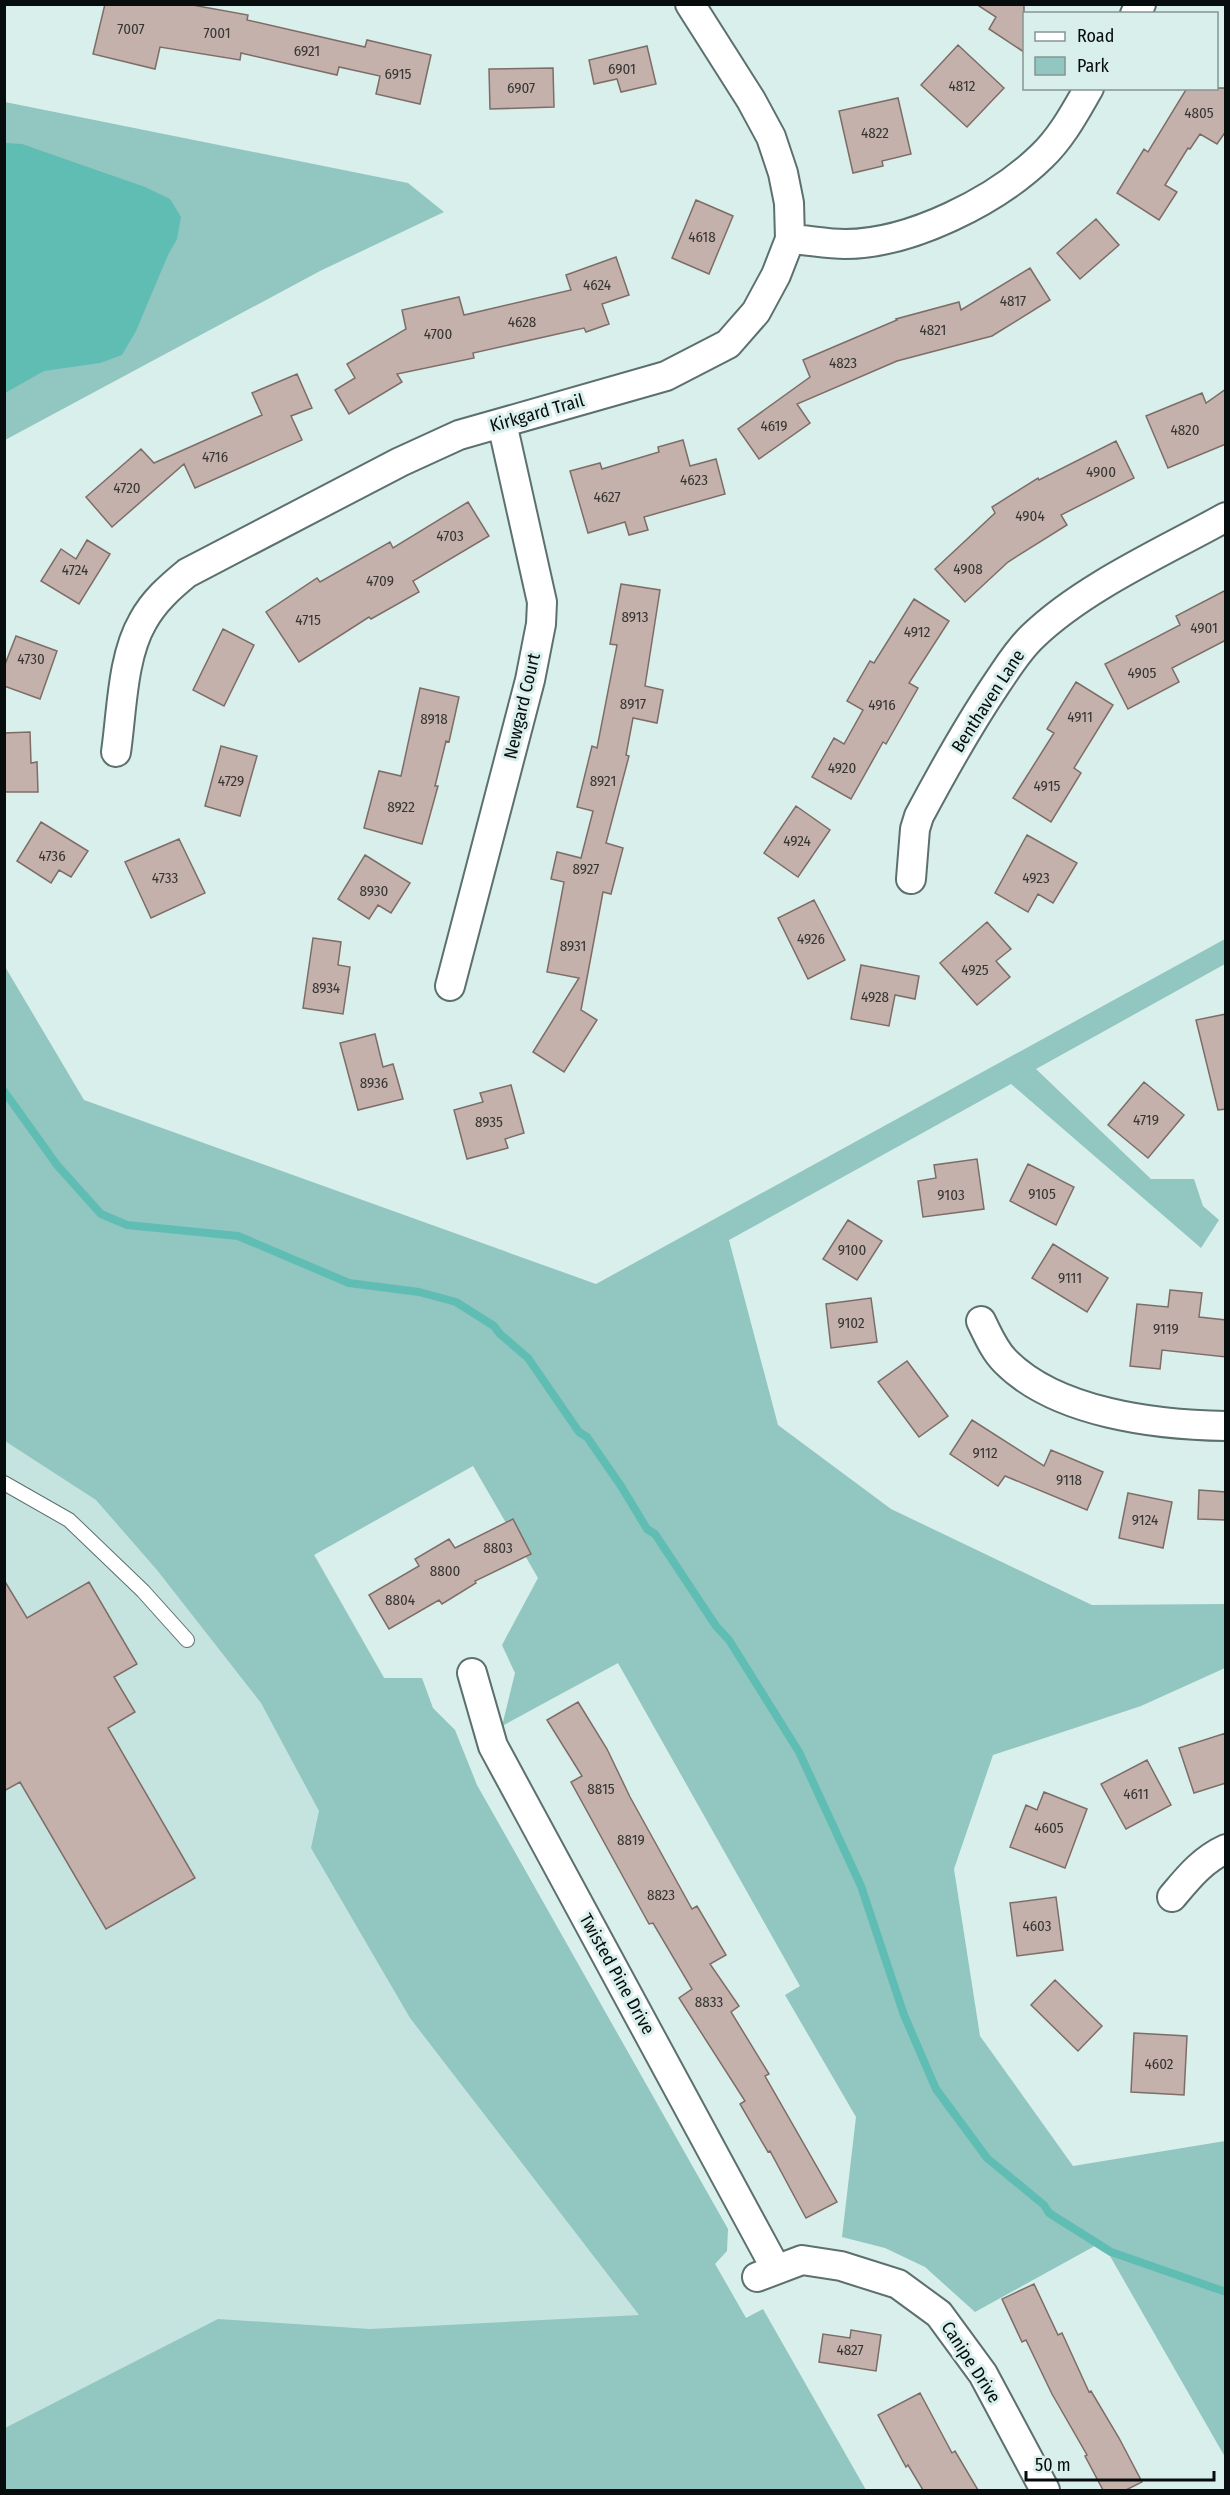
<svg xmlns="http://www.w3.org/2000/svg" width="1230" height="2495" font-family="'Fira Sans Condensed',sans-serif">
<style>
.built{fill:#c5e4e0}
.green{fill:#92c6c0}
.water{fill:#60bdb4}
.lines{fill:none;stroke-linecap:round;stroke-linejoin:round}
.stream{stroke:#60bdb4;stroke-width:8}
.building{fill:#c4b1ab;stroke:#7e6d67;stroke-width:1.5}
.service-casing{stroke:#5c706d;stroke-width:16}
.minor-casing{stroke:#5c706d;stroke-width:32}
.service{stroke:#fff;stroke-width:14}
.minor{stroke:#fff;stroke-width:28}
.labels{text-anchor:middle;stroke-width:6;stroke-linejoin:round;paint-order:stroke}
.number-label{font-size:15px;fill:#363634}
.street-label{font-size:18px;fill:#060d0c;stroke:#d9efec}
</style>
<rect width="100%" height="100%" fill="#d9efec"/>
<path class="built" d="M4 1025 264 1465 746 2318 5 2490Z"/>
<path class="green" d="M5 102 408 183 444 212 320 271 5 440Z
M1225 939V964L1036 1069 1151 1179H1194L1203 1206 1219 1220 1201 1248 1011 1084 729 1240 778 1425 891 1509 1092 1605 1225 1604V1668L1141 1706 993 1755 954 1869 980 2036 1073 2166 1225 2141V2457L1102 2242 975 2312 925 2267 885 2248 842 2237 856 2117 785 1995 800 1986 618 1663 502 1726 515 1673 502 1645 538 1578 473 1466 314 1555 384 1678H422L433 1708 455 1730 477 1785 728 2229 727 2251 715 2264 746 2318 763 2309 866 2490H5V2428L218 2319 370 2329 639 2315 410 2018 311 1848 319 1811 261 1703 157 1570 96 1500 5 1441 4 965 84 1100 596 1284Z"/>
<path class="water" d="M5 143 22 144 145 187 170 199 181 217 177 239 168 255 136 331 122 355 100 363 44 371 5 393Z"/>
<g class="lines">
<path class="stream" d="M4 1091 57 1165 101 1214 127 1225 238 1236 349 1283 419 1292 456 1302 494 1326 500 1334 528 1358 579 1432 587 1437 621 1486 647 1529 655 1534 716 1626 729 1640 799 1752 861 1886 904 2015 936 2089 987 2158 1044 2205 1049 2213 1111 2252 1226 2292"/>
</g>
<path class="building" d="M105 4H187L248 15 247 20 365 47 367 40 431 55 420 104 376 94 380 76 339 67 337 75 241 53 240 60 160 47 155 69 93 54Z
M976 4H1024V52L989 29 996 17Z
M958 45 1004 88 967 127 921 85Z
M647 46 656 84 621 92 617 79 594 84 589 60Z
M553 68 554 107 490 109 489 69Z
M1187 88H1226V131L1217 144 1200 134 1190 149 1188 148 1165 185 1177 192 1159 220 1117 193 1144 149 1148 152Z
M898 98 911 154 882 161 883 166 853 173 839 111Z
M696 200 733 216 709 274 672 258Z
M1096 219 1119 245 1080 279 1057 253Z
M616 257 629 295 602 304 609 324 586 332 584 328 473 353 474 358 397 374 402 382 349 414 335 390 355 378 347 364 406 329 402 310 459 297 464 315 571 290 566 275Z
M1030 268 1050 300 992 336 897 361 797 404 810 423 759 459 738 429 810 377 803 360 897 320 896 319 959 302 961 310Z
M297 374 312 408 291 416 302 440 195 488 184 464 112 527 86 497 141 449 154 463 262 415 252 393Z
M1226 389V444L1168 468 1146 416 1202 393 1206 403Z
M683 440 690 466 716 459 725 494 644 517 648 530 629 535 625 522 588 533 570 471 600 463 602 469 659 452 658 447Z
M1116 441 1134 478 1061 515 1067 525 1008 562 965 602 935 569 995 513 992 507 1038 478 1039 480Z
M468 502 489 536 413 581 419 592 371 619 369 617 299 662 266 612 317 578 320 582 390 542 393 548Z
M87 540 110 554 79 604 41 581 61 549 76 559Z
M621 584 660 590 645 686 663 690 657 723 633 718 626 755 629 756 606 843 623 848 611 894 603 892 581 1010 597 1020 564 1072 533 1052 579 978 547 972 564 882 551 879 557 852 581 858 593 811 577 807 592 746 597 748 617 645 610 644Z
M1226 590V640L1172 668 1179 682 1128 709 1105 664 1180 625 1176 616Z
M914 599 949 621 909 683 918 688 886 744 883 742 851 799 812 777 834 738 844 744 863 710 847 701 870 661 874 663Z
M223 629 254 645 224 706 193 690Z
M16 636 57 651 40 699 4 686V667Z
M1076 682 1113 705 1074 768 1081 773 1051 822 1013 798 1054 733 1047 729Z
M420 688 459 697 449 742 446 741 435 786H438L422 844 364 828 379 771 401 776Z
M30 732 31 763 37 762 38 792H4V733Z
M221 746 257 756 240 816 205 806Z
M796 806 830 830 798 877 764 853Z
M41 822 88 851 71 877 59 870 51 883 17 861Z
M1027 835 1077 863 1053 903 1038 894 1028 912 995 893Z
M179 839 205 893 151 918 125 862Z
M365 855 410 883 391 913 378 905 369 919 338 899Z
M814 900 845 960 808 979 778 918Z
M987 922 1011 949 996 961 1010 977 977 1005 940 963Z
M313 938 341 942 338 965 350 967 343 1014 303 1008Z
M861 965 919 976 915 999 895 995 889 1026 851 1019Z
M1226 1014V1109L1218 1110 1196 1020Z
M375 1034 383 1067 393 1064 403 1099 358 1110 340 1043Z
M1144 1082 1184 1115 1148 1158 1108 1125Z
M511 1085 524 1133 505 1139 508 1148 467 1159 454 1110 483 1102 480 1093Z
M977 1159 984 1209 923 1217 918 1181 936 1178 934 1165Z
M1028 1164 1074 1187 1056 1225 1010 1201Z
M848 1220 882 1241 857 1280 823 1259Z
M1053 1244 1108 1278 1087 1312 1032 1278Z
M1170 1290 1202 1293 1199 1317 1226 1320V1357L1162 1350 1160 1369 1130 1366 1137 1304 1168 1307Z
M871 1298 877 1342 831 1348 826 1304Z
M907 1361 948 1416 919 1437 878 1382Z
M972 1420 1044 1466 1051 1450 1103 1472 1087 1510 1005 1476 998 1486 950 1454Z
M1199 1490 1226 1492V1520L1198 1519Z
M1128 1493 1172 1502 1163 1548 1119 1538Z
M513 1519 531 1554 475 1581 476 1583 442 1604 439 1600 389 1629 369 1595 419 1566 415 1559 449 1539 455 1548Z
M4 1580 27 1618 89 1582 137 1664 114 1677 135 1712 108 1728 195 1878 106 1929 20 1782 4 1791Z
M578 1702 607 1749 630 1797 692 1909 697 1906 726 1955 710 1964 739 2006 731 2012 769 2074 765 2076 837 2202 806 2218 770 2151 768 2152 740 2104 745 2101 679 1998 692 1989 653 1923 649 1924 571 1782 582 1776 547 1720Z
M1226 1733V1783L1194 1793 1179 1748Z
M1147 1760 1171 1805 1126 1829 1101 1784Z
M1044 1792 1087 1809 1065 1868 1010 1847 1026 1805 1037 1810Z
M1056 1897 1063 1950 1017 1956 1010 1903Z
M1055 1980 1102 2026 1078 2051 1031 2005Z
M1134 2033 1187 2036 1184 2095 1131 2092Z
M1034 2284 1058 2335 1062 2333 1089 2392 1091 2391 1119 2438 1142 2482 1126 2490H1103L1085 2456 1087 2455 1052 2394 1026 2340 1022 2342 1002 2299Z
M851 2330 881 2335 876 2371 819 2362 823 2334 850 2338Z
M920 2393 952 2453 955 2451 978 2490H923L908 2465 906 2467 878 2415Z"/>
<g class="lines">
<g class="service-casing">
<path id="service" d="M4 1483 69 1520 143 1591 187 1640"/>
</g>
<g class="minor-casing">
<path id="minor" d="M1135 14 1141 4
M790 239C808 240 827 244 845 244 910 244 996 201 1042 156 1062 137 1075 112 1089 88
M116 752C122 711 122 657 143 621 154 601 170 587 187 573L400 462 459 435 666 376 728 344 756 312 776 275 790 239 789 203 783 173 771 137 751 100 690 4
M911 879 915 829 919 816C943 771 968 726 997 683 1008 667 1018 650 1033 636 1084 587 1163 552 1226 517
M450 986 530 680 541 624 542 602 502 423
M981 1321C988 1335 994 1350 1005 1361 1056 1413 1156 1425 1226 1426
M472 1673 493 1746 776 2269
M1172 1897C1188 1878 1202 1860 1226 1849
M757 2277 802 2260 841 2266 898 2284 939 2314 983 2374 1045 2490"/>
</g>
<use href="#service" class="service"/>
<use href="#minor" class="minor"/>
</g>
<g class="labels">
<g class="number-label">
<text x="131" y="34">7007</text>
<text x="217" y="38">7001</text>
<text x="307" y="56">6921</text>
<text x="622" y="74">6901</text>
<text x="398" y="79">6915</text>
<text x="962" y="91">4812</text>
<text x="521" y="93">6907</text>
<text x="1199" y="118">4805</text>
<text x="875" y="138">4822</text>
<text x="702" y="242">4618</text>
<text x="597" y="290">4624</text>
<text x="1013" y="306">4817</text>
<text x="522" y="327">4628</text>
<text x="933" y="335">4821</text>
<text x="438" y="339">4700</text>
<text x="843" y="368">4823</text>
<text x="774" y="431">4619</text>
<text x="1185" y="435">4820</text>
<text x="215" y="462">4716</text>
<text x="1101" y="477">4900</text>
<text x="694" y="485">4623</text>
<text x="127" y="493">4720</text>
<text x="607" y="502">4627</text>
<text x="1030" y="521">4904</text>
<text x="450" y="541">4703</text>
<text x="968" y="574">4908</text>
<text x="75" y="575">4724</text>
<text x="380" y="586">4709</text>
<text x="635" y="622">8913</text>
<text x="308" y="625">4715</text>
<text x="1204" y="633">4901</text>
<text x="917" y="637">4912</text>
<text x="31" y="664">4730</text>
<text x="1142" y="678">4905</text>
<text x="633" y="709">8917</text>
<text x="882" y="710">4916</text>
<text x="1080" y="722">4911</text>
<text x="434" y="724">8918</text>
<text x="842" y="773">4920</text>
<text x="231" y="786">4729</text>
<text x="603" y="786">8921</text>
<text x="1047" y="791">4915</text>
<text x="401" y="812">8922</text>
<text x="797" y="846">4924</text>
<text x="52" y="861">4736</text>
<text x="586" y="874">8927</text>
<text x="165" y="883">4733</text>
<text x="1036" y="883">4923</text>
<text x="374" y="896">8930</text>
<text x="811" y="944">4926</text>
<text x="573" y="951">8931</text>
<text x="975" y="975">4925</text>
<text x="326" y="993">8934</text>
<text x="875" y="1002">4928</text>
<text x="374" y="1088">8936</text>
<text x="1146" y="1125">4719</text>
<text x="489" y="1127">8935</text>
<text x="1042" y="1199">9105</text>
<text x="951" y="1200">9103</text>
<text x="852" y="1255">9100</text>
<text x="1070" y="1283">9111</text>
<text x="851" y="1328">9102</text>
<text x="1166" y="1334">9119</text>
<text x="985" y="1458">9112</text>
<text x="1069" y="1485">9118</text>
<text x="1145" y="1525">9124</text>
<text x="498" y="1553">8803</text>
<text x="445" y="1576">8800</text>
<text x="400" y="1605">8804</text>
<text x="601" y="1794">8815</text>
<text x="1136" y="1799">4611</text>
<text x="1049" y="1833">4605</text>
<text x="631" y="1845">8819</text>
<text x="661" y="1900">8823</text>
<text x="1037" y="1931">4603</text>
<text x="709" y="2007">8833</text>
<text x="1159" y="2069">4602</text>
<text x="850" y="2355">4827</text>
</g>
<g class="street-label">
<text transform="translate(537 413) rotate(-16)" y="6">Kirkgard Trail</text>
<text transform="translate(988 701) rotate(-57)" y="6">Benthaven Lane</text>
<text transform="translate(522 706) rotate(-77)" y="6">Newgard Court</text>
<text transform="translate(617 1974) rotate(61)" y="6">Twisted Pine Drive</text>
<text transform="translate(971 2362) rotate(57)" y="6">Canipe Drive</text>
</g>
</g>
<rect width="1230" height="2495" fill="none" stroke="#060d0c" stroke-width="12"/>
<rect x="1023" y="12" width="195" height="78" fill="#d9efec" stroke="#859592" stroke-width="1.5"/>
<rect x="1035" y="32" width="30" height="9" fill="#ffffff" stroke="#859592" stroke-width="1.5"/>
<text x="1077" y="42" font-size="18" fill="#060d0c">Road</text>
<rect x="1035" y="57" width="30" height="18" fill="#92c6c0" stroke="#859592" stroke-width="1.5"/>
<text x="1077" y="72" font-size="18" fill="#060d0c">Park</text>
<path d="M1026 2471v9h188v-9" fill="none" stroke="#060d0c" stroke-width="3"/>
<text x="1035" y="2471" font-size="18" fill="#060d0c" stroke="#d9efec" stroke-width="4.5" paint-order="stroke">50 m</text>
</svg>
